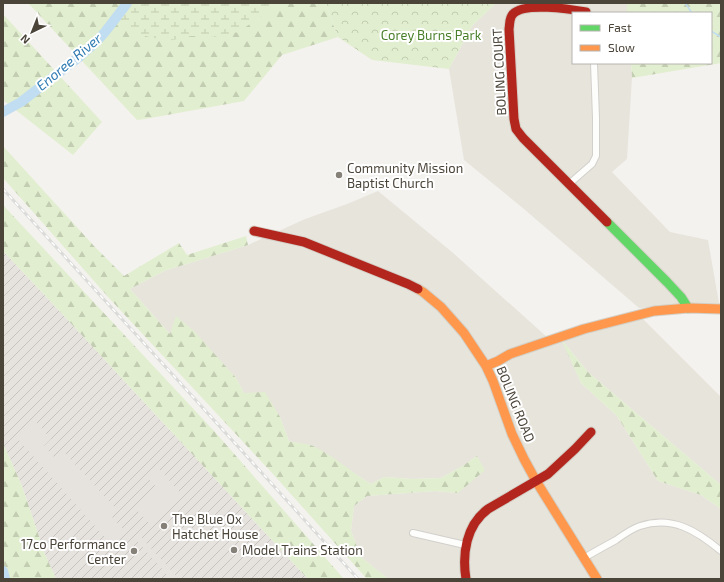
<svg xmlns="http://www.w3.org/2000/svg" width="724" height="582" font-family="'Exo 2',sans-serif">
<style>
.residential{fill:#e7e4dc}
.industrial{fill:url(#industrial-furrows)}
.forest{fill:url(#forest-firs)}
.wetland{fill:url(#wetland-marsh)}
.park{fill:url(#park-crowns)}
.parking{fill:#e6e3df}
.lines{fill:none;stroke-linecap:round;stroke-linejoin:round}
.stream{stroke:#c0ddf1;stroke-width:1.5}
.river{stroke:#c0ddf1;stroke-width:10}
.street-casing{stroke:#d2d0cb;stroke-width:8}
.fast-casing{stroke:#d3cfc5;stroke-width:11}
.slow-casing{stroke:#d3cfc5;stroke-width:11}
.jam-casing{stroke:#d3cfc5;stroke-width:11}
.street{stroke:#fdfdfc;stroke-width:6}
.fast{stroke:#63d668;stroke-width:9}
.slow{stroke:#ff974d;stroke-width:9}
.jam{stroke:#b3261e;stroke-width:9}
.rail-casing{stroke:#dbdbda;stroke-width:3}
.rail{stroke:#fff;stroke-width:1.5;stroke-dasharray:4.5;stroke-linecap:butt}
.poi-dot{fill:#868178;stroke:#fff;stroke-width:1.5}
.labels{text-anchor:middle;stroke-width:4;stroke-linejoin:round;paint-order:stroke}
.park-label{font-size:13px;fill:#4a7f2a;stroke:#fff}
.street-label{font-size:13px;fill:#4b4439;stroke:#fff}
.poi-label{font-size:13px;fill:#4b4439;stroke:#fff;text-anchor:start}
.water-label{font-size:14px;font-style:italic;fill:#2e7ab2;stroke:#fff}
</style>
<defs>
<pattern id="industrial-furrows" width="10" height="10" patternUnits="userSpaceOnUse"><rect width="10" height="10" fill="#e6e2de"/><path d="M-1 1l2-2M0 10L10 0M9 11l2-2" fill="none" stroke="#c7c3bf"/></pattern>
<pattern id="forest-firs" width="22" height="20" patternUnits="userSpaceOnUse"><rect width="22" height="20" fill="#e1eecf"/><path d="M5 1l3.5 6h-7zM16 11l3.5 6h-7z" fill="#c3cdb2"/></pattern>
<pattern id="wetland-marsh" width="20" height="14" patternUnits="userSpaceOnUse"><rect width="20" height="14" fill="#e1eecf"/><path d="M1 5h8M5 5V1M11 12h8M15 12V8" fill="none" stroke="#c3cdb2"/></pattern>
<pattern id="park-crowns" width="20" height="18" patternUnits="userSpaceOnUse"><rect width="20" height="18" fill="#e1eecf"/><path d="M2 6a3 3 0 1 1 6 0M12 15a3 3 0 1 1 6 0" fill="none" stroke="#c3cdb2"/></pattern>
</defs>
<rect width="100%" height="100%" fill="#f4f2ee"/>
<path class="residential" d="M496 3H627V13H573V63H631L632 78 627 159 612 172 670 232 708 240 719 303 639 308 524 209 464 160 449 69 472 26Z
M378 191 452 252 547 337 642 318 721 397V485L588 372 562 340 581 383 617 416 658 481 701 495 721 509V579H388L361 557 351 531 354 506 367 496 435 491 458 493 477 456 461 467 441 478 413 479 384 477 371 484 312 446 289 441 280 417 244 393 236 378 171 335 130 289 164 271 248 245 305 219 347 204Z"/>
<path class="industrial" d="M3 251 52 303 308 579H56L45 554 22 486 3 443Z"/>
<path class="forest" d="M28 3H325L338 37 282 55 244 101 145 119 137 120Z
M627 3H721V63L632 78 631 63H711V13H627Z
M3 14 102 122 73 155 3 100Z
M3 146 94 246 124 276 179 243 187 255 246 236 248 245 164 271 130 289 170 334 176 316 194 331 236 378 244 393 265 392 280 417 289 441C296 443 306 443 313 446 334 456 351 472 371 484L384 477 413 479 441 478 461 467 477 456 485 470 458 493 435 491 367 496 354 506 351 531 361 557 388 579H367L272 473 109 298 3 178Z
M3 205 215 432 344 579H308L52 303 3 251Z
M561 339 588 372 721 485V509L701 495 658 481 617 416 581 383Z
M3 443 22 486 45 554 56 579H3Z"/>
<path class="wetland" d="M127 3H276L271 10 238 32 216 37 191 36 168 41 145 36 114 20 125 6Z"/>
<path class="park" d="M325 3H496L472 26 449 69 372 60 338 37Z"/>
<path class="parking" d="M36 422 51 439 44 446 54 457 62 450 118 511 112 517 124 530 110 543 18 439Z
M156 466 179 491 178 494 170 502 172 504 150 524 134 507 156 487 146 475Z
M141 537 179 579H171L137 541Z"/>
<g class="lines">
<path class="stream" d="M685 3 692 13
M711 31 721 37"/>
<path class="river" d="M3 112 21 102 79 57 96 42 105 32 125 6 127 3
M3 571 5 579"/>
<g class="street-casing">
<path id="street" d="M569 184 592 164 596 156V118L594 63
M413 533 465 545
M584 558C594 552 605 546 616 540 623 535 631 529 640 526 672 515 697 531 721 551"/>
</g>
<g class="fast-casing">
<path id="fast" d="M607 222 667 282 681 297 688 308"/>
</g>
<g class="slow-casing">
<path id="slow" d="M418 289 423 292 441 307 464 333 486 366 493 381 512 434 524 459 536 481 597 579
M486 366 498 361 510 354 584 329 654 311 688 308 721 309"/>
</g>
<g class="jam-casing">
<path id="jam" d="M586 13V12C570 9 524 2 513 14 509 18 510 24 509 29L514 119 516 129 523 138 607 222
M254 231 304 242 408 284 418 289
M466 579C462 554 466 525 488 509L548 474 575 449 591 432"/>
</g>
<use href="#street" class="street"/>
<use href="#fast" class="fast"/>
<use href="#slow" class="slow"/>
<use href="#jam" class="jam"/>
<g class="rail-casing">
<path id="rail" d="M3 189C122 319 240 448 358 579"/>
</g>
<use href="#rail" class="rail"/>
</g>
<g class="poi-dot">
<circle cx="339" cy="175" r="4"/>
<circle cx="164" cy="526" r="4"/>
<circle cx="234" cy="550" r="4"/>
<circle cx="134" cy="551" r="4"/>
</g>
<g class="labels">
<g class="park-label">
<text x="431" y="40">Corey Burns Park</text>
</g>
<g class="street-label">
<text transform="translate(499 72) rotate(-93)" y="5">BOLING COURT</text>
<text transform="translate(516 404) rotate(68)" y="5">BOLING ROAD</text>
</g>
<g class="poi-label">
<text x="347" y="173">Community Mission<tspan x="347" dy="15">Baptist Church</tspan></text>
<text x="172" y="524">The Blue Ox<tspan x="172" dy="15">Hatchet House</tspan></text>
<text x="126" y="549" text-anchor="end">17co Performance<tspan x="126" dy="15">Center</tspan></text>
<text x="242" y="555">Model Trains Station</text>
</g>
<g class="water-label">
<text transform="translate(69 62) rotate(-40)" y="5">Enoree River</text>
</g>
</g>
<rect width="724" height="582" fill="none" stroke="#4b4439" stroke-width="8"/>
<rect x="572" y="12" width="140" height="52" fill="#ffffff" stroke="#b7b4b0"/>
<rect x="580" y="25" width="20" height="6" fill="#63d668" stroke="#b7b4b0"/>
<text x="608" y="32" font-size="12" fill="#4b4439">Fast</text>
<rect x="580" y="45" width="20" height="6" fill="#ff974d" stroke="#b7b4b0"/>
<text x="608" y="52" font-size="12" fill="#4b4439">Slow</text>
<g transform="translate(32 32) rotate(223)" stroke="#ffffff" stroke-width="3" paint-order="stroke">
<path d="M0-3L7 15L0 10L-7 15Z" fill="#4b4439"/>
<text y="-6" font-size="11" font-weight="bold" text-anchor="middle" fill="#4b4439">N</text>
</g>
</svg>
